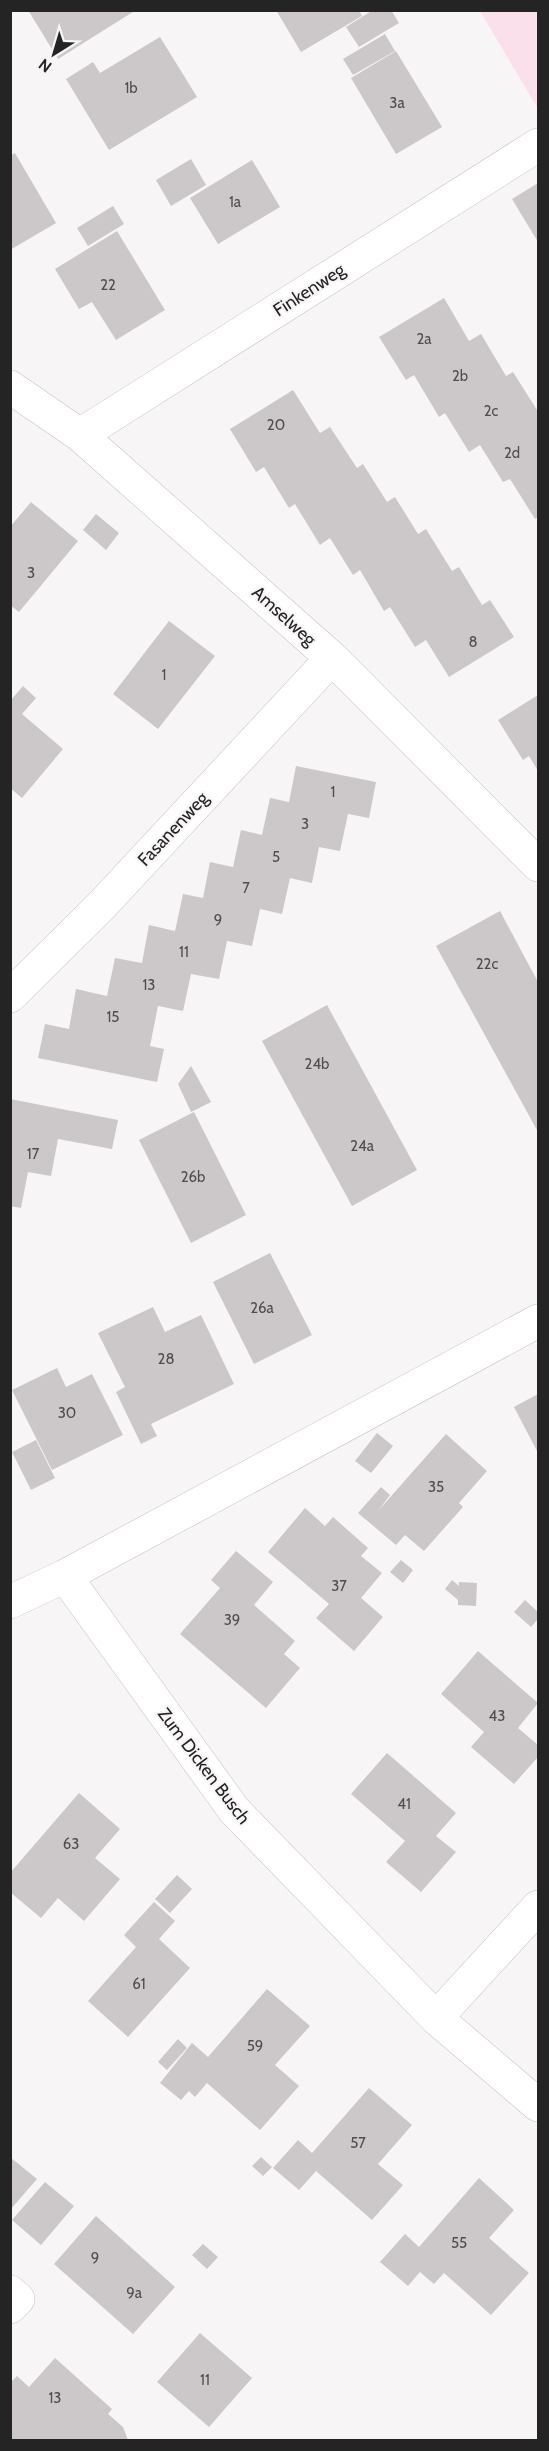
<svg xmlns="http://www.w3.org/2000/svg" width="549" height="2451" font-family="Cabin,sans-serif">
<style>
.green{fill:#fae0eb}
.building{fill:#ccc8ca}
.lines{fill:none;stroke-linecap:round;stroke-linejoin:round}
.minor-casing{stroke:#c6c2c4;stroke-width:34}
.minor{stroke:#fff;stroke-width:33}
.labels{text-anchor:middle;stroke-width:4.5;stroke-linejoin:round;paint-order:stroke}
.number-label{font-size:15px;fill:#4f4d4e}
.street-label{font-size:18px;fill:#252425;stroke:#f8f5f6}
</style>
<rect width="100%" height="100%" fill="#f8f5f6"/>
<path class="green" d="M480 11H538V109Z"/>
<path class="building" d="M28 10H136L58 59Z
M276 10H359L362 16 301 52Z
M373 10H391L399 23 359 47 346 27Z
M385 34 395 51 353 75 343 59Z
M160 37 197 97 109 150 66 79 93 62 100 73Z
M396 51 442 127 396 154 351 78Z
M15 153 56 223 10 250V156Z
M191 159 206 185 171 206 156 180Z
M252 160 280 207 218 244 190 198Z
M538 183V242L512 199Z
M113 206 124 224 88 246 77 228Z
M117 231 165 310 116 340 92 302 79 309 55 269Z
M444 298 469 341 481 334 506 376 513 372 537 410 538 409V517L535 519 510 479 503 482 480 445 469 452 445 413 439 417 414 375 406 380 379 337Z
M293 390 320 433 330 427 357 468 363 464 387 502 395 497 418 534 426 529 452 571 459 567 482 605 490 600 514 637 449 677 426 640 415 647 390 607 384 611 360 570 353 575 330 538 320 545 295 504 289 508 264 467 256 472 230 429Z
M31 502 78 541 19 612 10 605V527Z
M96 514 119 533 106 550 83 530Z
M169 621 215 656 158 729 113 694Z
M23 686 36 698 22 714 63 749 22 798 10 788V701Z
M538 695V771L529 756 523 760 498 720Z
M296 766 376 782 369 818 348 814 340 851 319 847 312 883 290 878 282 914 260 909 252 946 227 941 219 979 191 974 183 1011 158 1006 150 1046 164 1049 157 1082 38 1058 45 1024 69 1029 76 989 107 996 115 958 142 963 149 925 175 931 183 894 203 898 210 862 233 867 241 830 262 835 270 798 289 802Z
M500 911 538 982V1132L436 946Z
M327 1005 417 1170 352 1206 262 1041Z
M191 1066 211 1102 191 1112 178 1084Z
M10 1099 118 1120 112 1149 58 1139 51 1176 28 1172 21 1208 10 1206Z
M194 1112 246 1215 191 1243 139 1140Z
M270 1253 312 1335 254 1364 213 1282Z
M153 1307 165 1332 201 1315 234 1384 151 1424 157 1436 141 1444 116 1392 125 1387 98 1333Z
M57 1368 66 1387 92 1374 123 1435 52 1470 12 1390Z
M538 1394V1453L514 1407Z
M377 1433 393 1446 371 1473 355 1461Z
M446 1434 487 1471 459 1503 463 1507 424 1551 405 1535 396 1545 358 1513 381 1487 390 1495 378 1511Z
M36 1440 55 1478 31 1490 12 1452Z
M305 1508 325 1526 333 1517 368 1548 361 1556 382 1573 361 1598 383 1617 354 1651 316 1618 329 1604 268 1552Z
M236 1551 273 1582 254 1605 295 1641 284 1654 300 1668 266 1708 180 1634 220 1588 211 1580Z
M401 1560 413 1570 403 1583 390 1572Z
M452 1580 459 1586V1582L477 1583 476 1606 458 1605V1600L445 1589Z
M525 1600 538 1612V1619L531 1627 514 1612Z
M478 1651 538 1703 518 1728 538 1745V1757L514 1784 471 1747 484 1732 441 1694Z
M387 1753 456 1813 436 1836 456 1852 421 1892 386 1862 405 1841 351 1794Z
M79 1793 120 1829 95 1858 120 1879 84 1921 58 1898 41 1918 10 1892V1873Z
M177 1875 192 1889 170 1913 155 1899Z
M154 1902 175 1921 159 1939 190 1968 128 2037 88 2001 136 1947 124 1935Z
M267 1989 310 2026 275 2065 299 2086 260 2130 207 2083 195 2097 189 2091 181 2100 160 2083 192 2043 208 2057Z
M178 2039 187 2048 167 2070 158 2062Z
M369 2088 412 2125 378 2164 403 2185 372 2220 316 2171 299 2190 273 2168 298 2140 312 2153Z
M10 2157 37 2179 10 2210Z
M261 2157 272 2167 263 2176 252 2166Z
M479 2178 514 2210 489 2238 529 2273 491 2315 444 2273 434 2284 420 2272 408 2286 380 2262 405 2234 419 2247Z
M45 2182 74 2206 41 2245 12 2220Z
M96 2216 175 2287 133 2334 54 2264Z
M203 2244 218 2257 207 2269 192 2255Z
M200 2333 252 2378 209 2427 157 2382Z
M55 2358 112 2409 108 2414 123 2427 128 2440H10V2383L17 2376 29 2387Z"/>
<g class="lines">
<g class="minor-casing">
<path id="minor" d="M10 387 80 435 332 658 538 865
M80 435 538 145
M10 996 101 906 332 658
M65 1576 234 1810 436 2018 538 2105
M10 1602 65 1576 538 1321
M436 2018 538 1907
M10 2292 18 2299 10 2307"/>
</g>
<use href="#minor" class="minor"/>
</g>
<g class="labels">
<g class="number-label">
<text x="131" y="93">1b</text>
<text x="397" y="108">3a</text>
<text x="235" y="207">1a</text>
<text x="108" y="290">22</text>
<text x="424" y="344">2a</text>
<text x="460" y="381">2b</text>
<text x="491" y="416">2c</text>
<text x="276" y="430">20</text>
<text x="512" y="458">2d</text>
<text x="31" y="578">3</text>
<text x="473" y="647">8</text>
<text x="164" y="680">1</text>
<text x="333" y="797">1</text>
<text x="305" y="829">3</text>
<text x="276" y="862">5</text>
<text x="246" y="893">7</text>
<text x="218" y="925">9</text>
<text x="184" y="957">11</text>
<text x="487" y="969">22c</text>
<text x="149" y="990">13</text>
<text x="113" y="1022">15</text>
<text x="317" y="1069">24b</text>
<text x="362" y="1151">24a</text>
<text x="33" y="1159">17</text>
<text x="193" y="1182">26b</text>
<text x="262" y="1313">26a</text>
<text x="166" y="1364">28</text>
<text x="67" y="1418">30</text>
<text x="436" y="1492">35</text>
<text x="339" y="1591">37</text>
<text x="232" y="1625">39</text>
<text x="497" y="1721">43</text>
<text x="404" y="1809">41</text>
<text x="71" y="1849">63</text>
<text x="139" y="1989">61</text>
<text x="255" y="2051">59</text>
<text x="358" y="2148">57</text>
<text x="459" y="2248">55</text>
<text x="95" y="2263">9</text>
<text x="134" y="2298">9a</text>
<text x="205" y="2385">11</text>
<text x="55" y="2403">13</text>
</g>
<g class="street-label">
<text transform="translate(309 290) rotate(-33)" y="6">Finkenweg</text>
<text transform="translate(284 616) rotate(42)" y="6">Amselweg</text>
<text transform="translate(173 829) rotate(-47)" y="6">Fasanenweg</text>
<text transform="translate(204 1766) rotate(53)" y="6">Zum Dicken Busch</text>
</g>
</g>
<rect width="549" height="2451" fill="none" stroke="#252425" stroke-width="24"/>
<g transform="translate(54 54) rotate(217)" stroke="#f8f5f6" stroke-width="4.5" paint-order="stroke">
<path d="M0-4.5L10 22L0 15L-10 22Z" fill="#252425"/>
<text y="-9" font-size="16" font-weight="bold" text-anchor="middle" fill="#252425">N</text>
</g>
</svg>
